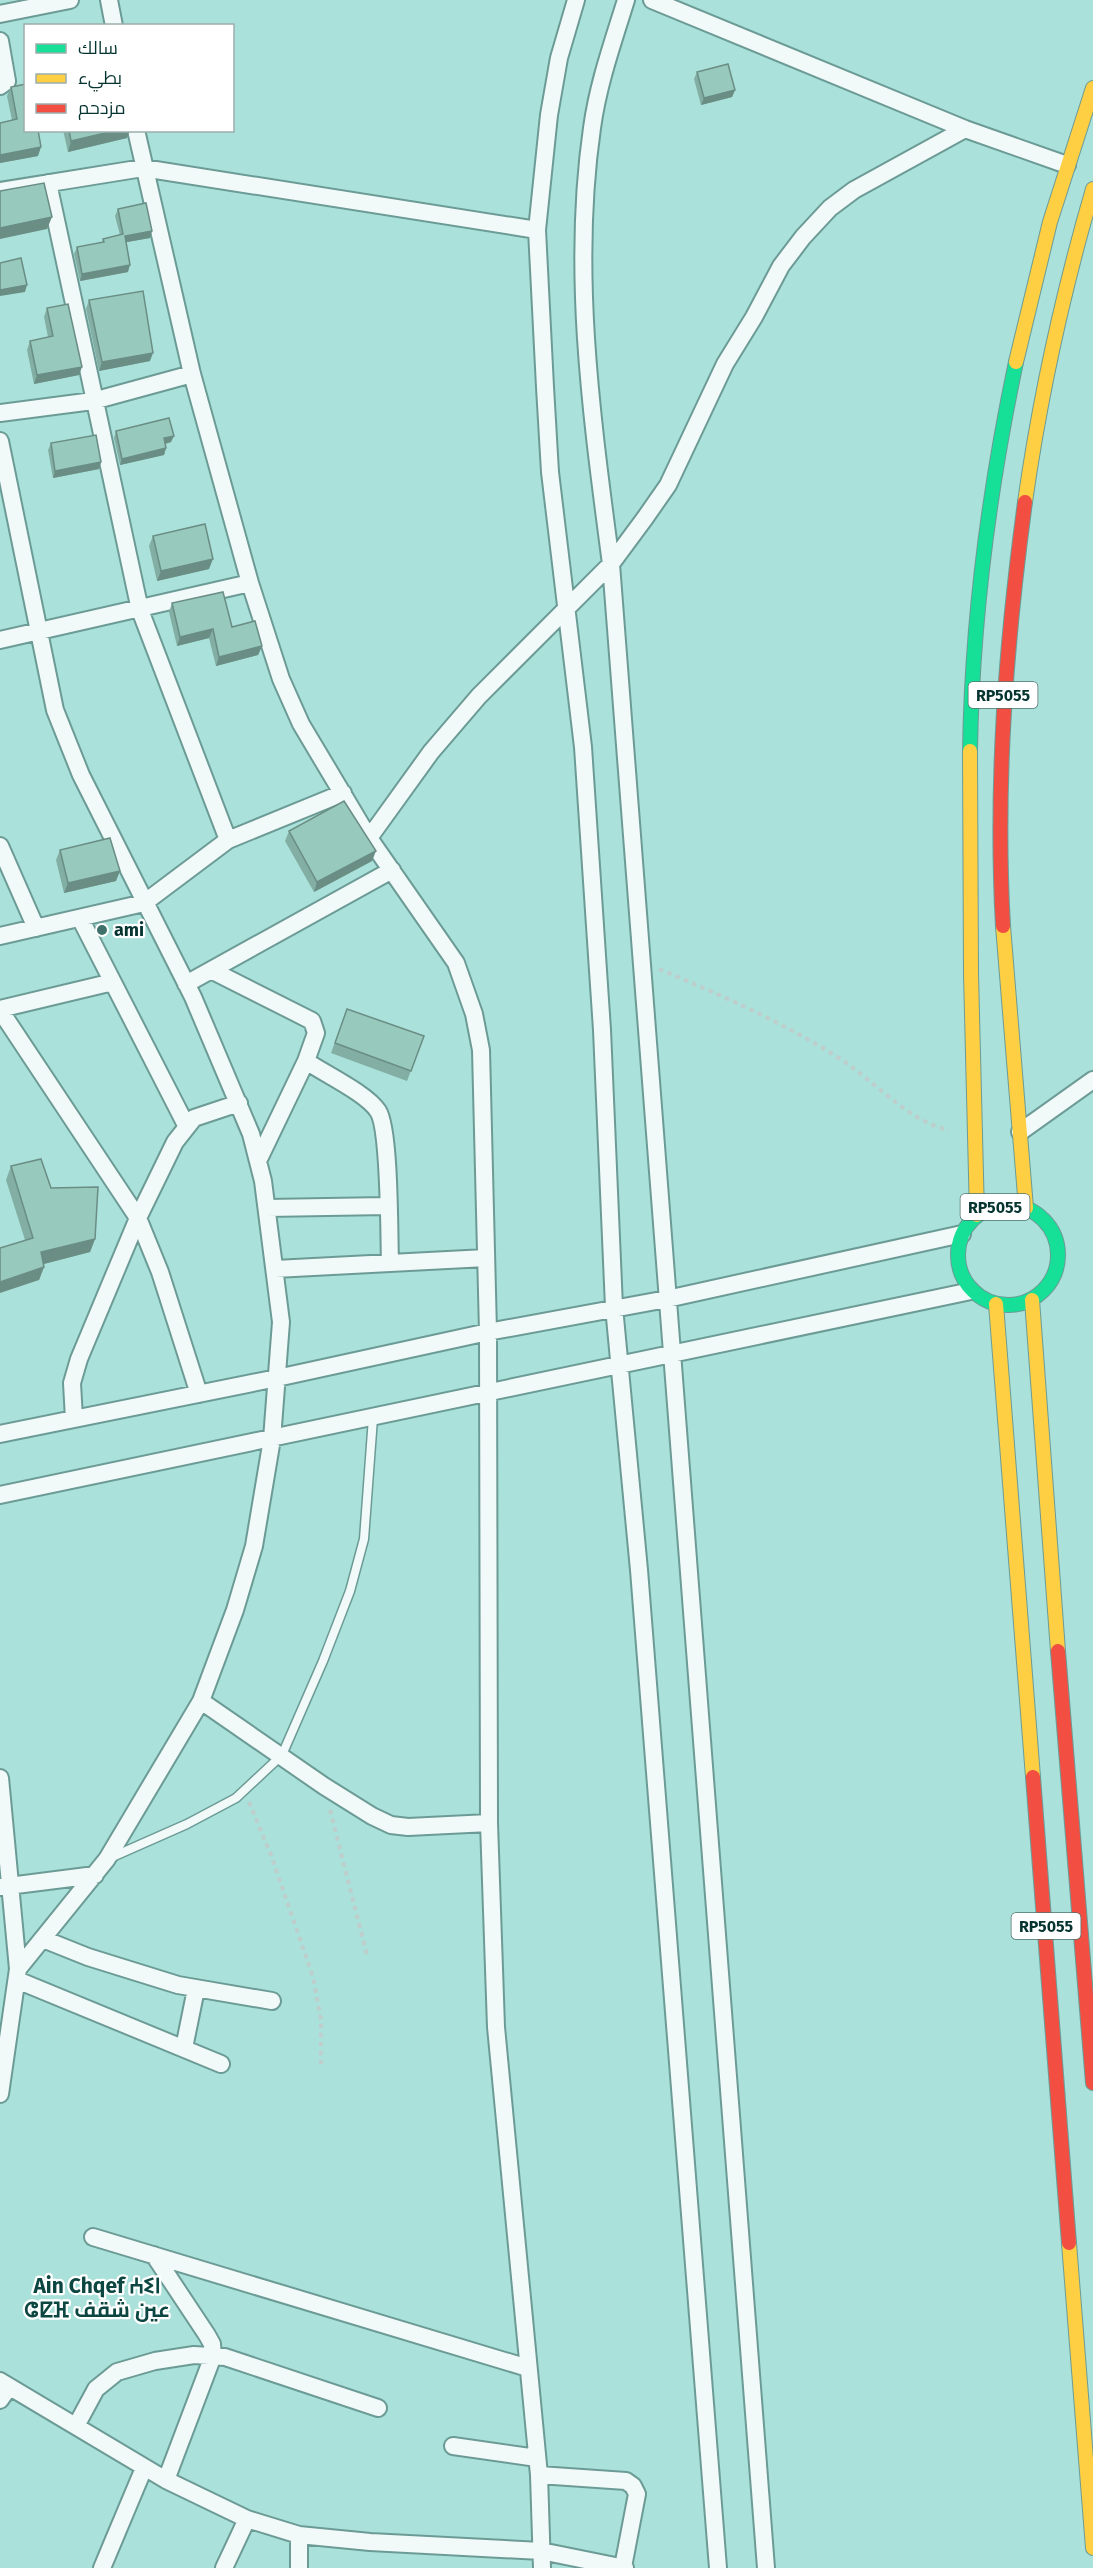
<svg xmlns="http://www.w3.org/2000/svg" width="1093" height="2568" font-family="'Fira Sans',Cairo,'Noto Sans Tifinagh',sans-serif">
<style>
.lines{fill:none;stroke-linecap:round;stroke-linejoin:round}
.lane-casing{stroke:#6c9b96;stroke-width:11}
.street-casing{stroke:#6c9b96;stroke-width:20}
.fast-casing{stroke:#6c9b96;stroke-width:16}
.slow-casing{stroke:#6c9b96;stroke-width:16}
.jam-casing{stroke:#6c9b96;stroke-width:16}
.path{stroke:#bdcecc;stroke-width:4;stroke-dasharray:4.5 4.5;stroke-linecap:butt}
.lane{stroke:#f2faf9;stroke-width:8}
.street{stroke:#f2faf9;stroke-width:16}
.fast{stroke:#16e098;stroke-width:14}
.slow{stroke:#ffcf43;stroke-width:14}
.jam{stroke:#f24e42;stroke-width:14}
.wall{fill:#82aea3}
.shaded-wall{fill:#6a8d84}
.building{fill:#97cabd;stroke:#6a8d84;stroke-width:1.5}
.poi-dot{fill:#3f716c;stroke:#fff;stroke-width:2}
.labels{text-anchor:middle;stroke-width:4.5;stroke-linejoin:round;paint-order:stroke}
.shield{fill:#fff;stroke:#51726f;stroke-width:1.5}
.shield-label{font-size:16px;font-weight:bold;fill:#063531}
.poi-label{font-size:18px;font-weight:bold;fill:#063531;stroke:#fff;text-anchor:start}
.quarter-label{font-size:21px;font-weight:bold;fill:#0b4640;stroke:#fff}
</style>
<rect width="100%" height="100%" fill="#aae1da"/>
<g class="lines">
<g class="lane-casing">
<path id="lane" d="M110 1858 187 1824 236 1798 282 1755 323 1661 350 1591 364 1539 373 1418"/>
</g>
<g class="street-casing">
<path id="street" d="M109 0 114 26
M576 0 559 58 549 115 537 230 545 387 550 472 583 747 602 1030 614 1307 639 1570 718 2568
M626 0C613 42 598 84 592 128 571 273 592 419 611 564L766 2568
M652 0 965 129 1067 165
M0 14 70 0
M0 41 7 81 0 86
M136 130 192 374 250 583 281 679 301 724 369 838 456 963 474 1014 481 1050 488 1332 489 1823 496 2027 539 2475 542 2568
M48 183 140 610 228 840
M0 191 143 168 537 230
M0 413 93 401 192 374
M0 441 55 710 81 775 193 997 251 1134 263 1181 281 1322 272 1439 254 1546 235 1610 201 1701 107 1859 18 1969
M0 640 250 583
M369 838 431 752 479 696 611 564 645 518 668 485 725 364 754 317 781 266 803 237 830 208 854 190 965 129
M0 846 36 928
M80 918 186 1125
M0 936 144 903 228 840 343 793
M211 970 312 1021 316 1033 306 1061
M186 984 392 870
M0 1009 113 982
M0 1010 138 1218 160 1272 199 1394
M1020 1132 1093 1080
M258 1161 306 1061C325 1074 366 1093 378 1111 390 1129 389 1235 390 1263
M267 1208 387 1206
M275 1269 486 1258
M74 1419 72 1383 79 1359 138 1218 175 1142 194 1118 239 1103
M0 1434 277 1378 488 1332 667 1299 962 1234
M0 1495 971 1291
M201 1701 324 1786 372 1816 391 1825 408 1827 489 1823
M0 1778 18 1969 0 2094
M0 1887 95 1875
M43 1939 88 1957 178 1985 272 2001
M17 1980 221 2064
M184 2048 196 1989
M93 2237 528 2368
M154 2255 207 2335 212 2344 213 2356 166 2480
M0 2381 166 2480 247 2519 299 2535 370 2542 541 2551 625 2568
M0 2400 9 2387
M76 2426 96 2389 117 2372 155 2361 194 2355 225 2357 378 2408
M453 2446 537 2458
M539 2475 626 2481 633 2486 637 2494 623 2567
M299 2535V2568
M102 2568 144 2468
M224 2568 247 2519"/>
</g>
<g class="fast-casing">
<path id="fast" d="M970 751C972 620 989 490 1016 362
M958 1255a50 50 0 1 1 100 0a50 50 0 1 1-100 0Z"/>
</g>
<g class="slow-casing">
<path id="slow" d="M1016 362 1050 222 1093 88
M1025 502C1040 396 1063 292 1093 189
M970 751 971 974 977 1215
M1003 926 1026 1208
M1032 1300 1058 1651
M996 1304 1033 1777
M1069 2243 1093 2548"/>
</g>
<g class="jam-casing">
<path id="jam" d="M1003 926C995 784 1006 643 1025 502
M1058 1651 1093 2083
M1033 1777 1069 2243"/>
</g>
<path class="path" d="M659 969C721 995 782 1022 839 1058 875 1081 907 1121 949 1130
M249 1802 271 1855 313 1977 321 2020V2064
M330 1810 367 1955"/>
<use href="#lane" class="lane"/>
<use href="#street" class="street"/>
<use href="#fast" class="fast"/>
<use href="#slow" class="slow"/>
<use href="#jam" class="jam"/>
</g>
<path class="wall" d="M697 72 735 90 732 97 701 105 694 79Z
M11 87 38 156 0 163V123L12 120 7 96Z
M63 130H130L127 138 68 152Z
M118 209 150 238 126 242 128 272 80 281 74 254 77 247 102 242 103 239 120 235 115 216Z
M89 300 150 361 99 371 86 309Z
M47 308 79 375 34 384 27 350 30 341 48 337 44 317Z
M116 431 171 442 165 444 166 448 164 455 120 465 114 438Z
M51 443 101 462 99 469 53 478 48 450Z
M153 536 209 569 157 581 149 546Z
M172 603 262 646 258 655 216 666 209 638 177 646 169 612Z
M289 831 372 861 314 892 285 841Z
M60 850 116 881 64 893 56 860Z
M347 1009 424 1036 407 1081 331 1053Z
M11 1166 51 1188 95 1239 90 1252 44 1264V1267L39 1280 25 1240 6 1180Z"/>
<path class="shaded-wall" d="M735 90 732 97 701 105 704 98Z
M118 130H130L127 138 68 152 71 141Z
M41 147 38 156 0 163V155Z
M52 217 47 229 0 239V228Z
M152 231 150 238 122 243 125 236Z
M130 265 128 272 80 281 82 274Z
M27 285 25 292 0 296V290Z
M153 353 150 361 99 371 102 362Z
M82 367 79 375 34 384 37 375Z
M174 436 171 442 161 445 164 438Z
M166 448 164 455 120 465 122 459Z
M101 462 99 469 53 478 55 471Z
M213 559 209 569 157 581 161 571Z
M213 629 209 638 177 646 180 637Z
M262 646 258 655 216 666 219 657Z
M376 851 372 861 314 892 317 882Z
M120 871 116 881 64 893 68 883Z
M95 1239 90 1252 36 1266 41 1252Z
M44 1267 39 1280 0 1293V1282Z"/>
<path class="building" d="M728 64 735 90 704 98 697 72Z
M26 84V130H38L41 147 0 155V123L17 119 11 87Z
M69 130H118L71 141Z
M44 183 52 217 0 228V191Z
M146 203 152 231 125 236 130 265 82 274 77 247 104 242 103 239 123 234 118 209Z
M21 258 27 285 0 290V263Z
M143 291 153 353 102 362 89 300Z
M68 304 82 367 37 375 30 341 53 336 47 308Z
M169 418 174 436 164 438 166 448 122 459 116 431Z
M96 435 101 462 55 471 51 443Z
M205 524 213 559 161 571 153 536Z
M223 592 232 627 255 621 262 646 219 657 213 629 180 637 172 603Z
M344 801 376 851 317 882 289 831Z
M110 838 120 871 68 883 60 850Z
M347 1009 424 1036 411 1071 335 1043Z
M41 1159 51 1188 98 1187 95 1239 41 1252 44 1267 0 1282V1248L33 1238 11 1166Z"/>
<circle class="poi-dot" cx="102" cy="930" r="6"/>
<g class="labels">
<g class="shield">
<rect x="968.5" y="682" width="69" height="26" rx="4.5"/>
<rect x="960.5" y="1194" width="69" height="26" rx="4.5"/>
<rect x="1011.5" y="1913" width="69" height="26" rx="4.5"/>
</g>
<g class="shield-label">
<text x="1003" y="701">RP5055</text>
<text x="995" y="1213">RP5055</text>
<text x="1046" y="1932">RP5055</text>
</g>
<g class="poi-label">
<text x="114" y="936">ami</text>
</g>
<g class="quarter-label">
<text x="97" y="2293">Ain Chqef ⵄⵉⵏ<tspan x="97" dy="24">ⵛⵇⴼ عين شقف</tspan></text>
</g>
</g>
<rect x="24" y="24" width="210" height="108" fill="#ffffff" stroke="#9baead" stroke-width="1.5"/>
<rect x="36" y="44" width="30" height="9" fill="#16e098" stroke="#9baead" stroke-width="1.5"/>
<text x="78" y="54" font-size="18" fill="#063531">سالك</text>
<rect x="36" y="74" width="30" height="9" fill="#ffcf43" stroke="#9baead" stroke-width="1.5"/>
<text x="78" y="84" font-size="18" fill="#063531">بطيء</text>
<rect x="36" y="104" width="30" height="9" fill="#f24e42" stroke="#9baead" stroke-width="1.5"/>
<text x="78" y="114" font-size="18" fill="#063531">مزدحم</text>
</svg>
